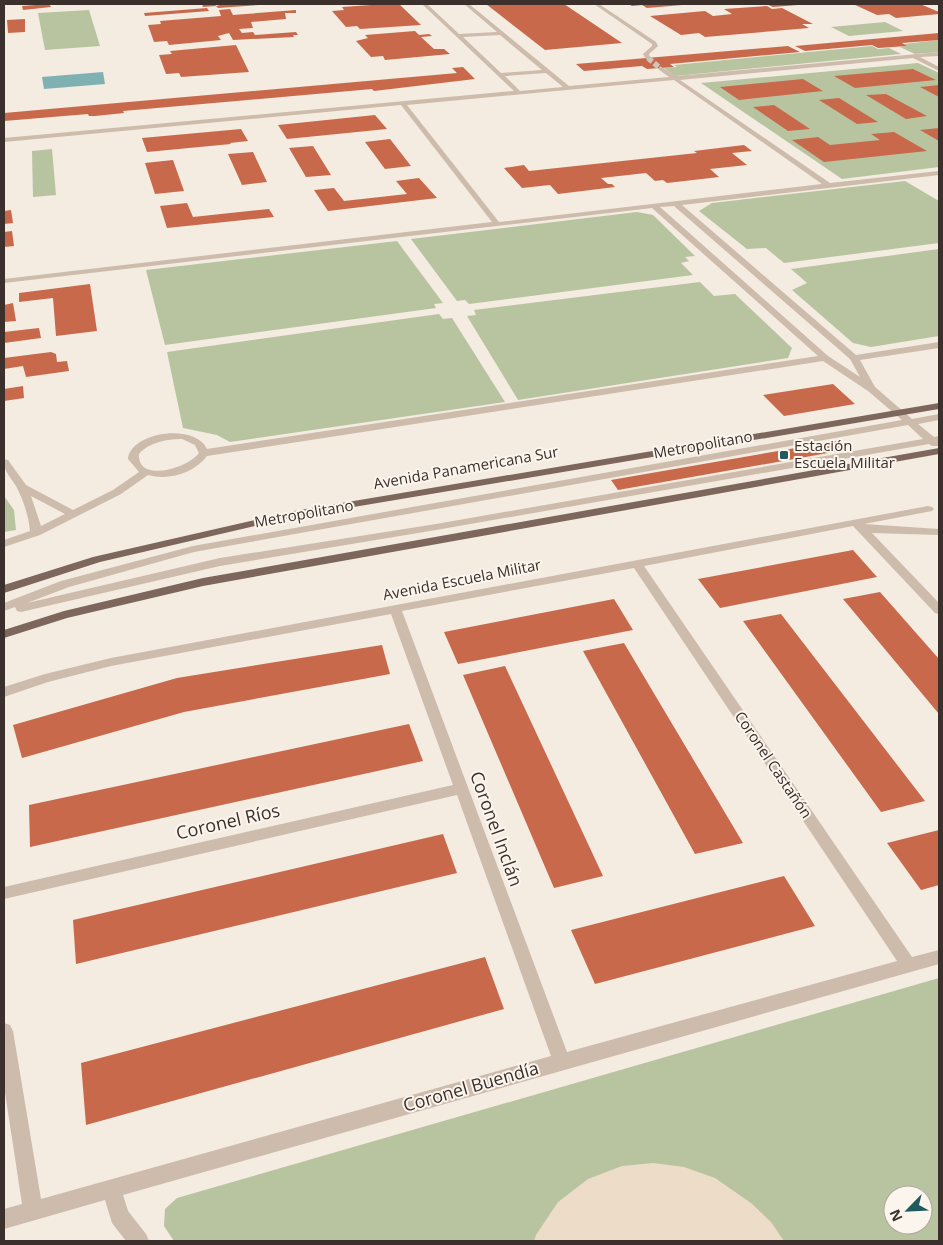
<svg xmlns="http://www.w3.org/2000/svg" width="943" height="1245" font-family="'Open Sans',sans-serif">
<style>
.green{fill:#b8c4a0;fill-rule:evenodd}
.plaza{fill:#ecdcc8}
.water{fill:#7fb0b2}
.building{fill:#c8694b}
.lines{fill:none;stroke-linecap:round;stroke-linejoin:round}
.minor-tunnel{stroke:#cfc6bd;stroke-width:5.5;stroke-dasharray:5.5 2.5;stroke-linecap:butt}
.minor{fill:#cdbbac;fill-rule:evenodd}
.major{fill:#7d675c;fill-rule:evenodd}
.poi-dot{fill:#1f5a5e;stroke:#fbf5ee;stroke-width:2}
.labels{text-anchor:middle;stroke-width:4;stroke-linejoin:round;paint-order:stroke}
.street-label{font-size:15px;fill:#3b302b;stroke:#fbf5ee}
.poi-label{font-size:15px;fill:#3b302b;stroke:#fbf5ee;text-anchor:start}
.near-street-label{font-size:18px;fill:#3b302b;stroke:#fbf5ee}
</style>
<rect width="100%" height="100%" fill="#f4ebe1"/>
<path class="green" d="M89 10 100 46 45 50 38 13Z
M885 22 903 31 849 36 831 27Z
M939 40V52L915 54 900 47 907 46 904 44Z
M872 46 878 49 889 48 901 54 675 76 664 68 677 67 674 65Z
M918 63 939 73V167L842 179 701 83Z
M52 149 56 195 33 197 32 151Z
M905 181 939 201V243L784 263 766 248 747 249 699 211 712 203Z
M637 212 653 215 695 256 685 257 689 261 681 263 693 275 469 304 465 300 457 301 411 239Z
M397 241 443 303 434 304 436 308 165 345 146 270Z
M939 249V336L871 347 853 343 792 290 807 283 791 269Z
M700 282 714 296 735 294 792 348 788 358 518 400 467 316 476 315 474 310Z
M439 314 443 319 452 318 505 402 230 442 217 435 183 428 167 352Z
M4 496 14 510 16 530 4 532Z
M939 978V1241H174L164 1226 165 1209 177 1198ZM893 1195H923V1225H893Z"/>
<path class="plaza" d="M653 1163 684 1167 715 1178 751 1203 771 1222 784 1241H534L536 1235 558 1202 588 1179 622 1166Z"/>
<path class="water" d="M103 72 105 84 44 89 42 77Z"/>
<path class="building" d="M49 4 51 7 23 10 22 6Z
M202 4H215L216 6 224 4 259 5 218 8 216 6 203 7Z
M385 4H399L421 25 360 29 357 26 346 27 332 11 344 10 342 7Z
M486 4H564L622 43 545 50Z
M628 4H682V5L647 8 642 5 632 6Z
M766 4H798V5L773 7Z
M853 4H920L939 12V14L896 18 889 14 877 15Z
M767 6 772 9 782 8 813 24H802L809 28 705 37 699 33 681 35 650 16 705 11 713 16 732 14 724 9Z
M207 8 209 11 145 16 144 13Z
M230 9 233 15 296 10V13H285L286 19 251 22 253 28 239 29 242 33 253 32 255 35 296 32 298 35H293L294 37 233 40 229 33 218 36 221 40 169 45 167 41 154 42 148 25 161 24 160 21 221 16 219 10Z
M25 19V32L8 33 7 20Z
M415 31 419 35 429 34 432 36 421 37 434 49H444L450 54 385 60 383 56 371 57 356 41 368 38 365 35Z
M939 33V40L902 43 907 46 878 48 872 45 805 51 795 46Z
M236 45 249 72 181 77 179 73 166 74 159 55 172 54 170 51Z
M788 46 800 52 670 64 674 67 647 69 642 66 584 71 576 64Z
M463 67 475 79 374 91 372 89 123 111 124 113 95 116H89L88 114 4 121V113L457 73 452 68Z
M913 69 936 80 855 88 834 76Z
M803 79 823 91 739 100 720 87Z
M939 85V97L920 87Z
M886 94 927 116 906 119 866 95Z
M839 98 878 122 857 124 819 100Z
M774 105 810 129 788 131 753 107Z
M375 115 387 129 287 139 278 125Z
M939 128V141L920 130Z
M241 129 248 141 230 143 231 144 147 152 142 138Z
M894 132 927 151 824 162 792 140 818 137 830 145 880 140 871 134Z
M390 139 411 166 385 169 365 142Z
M744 145 752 151 732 153 747 165 710 169 719 177 667 183 663 180 655 181 646 173 601 178 608 184H612L615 187 558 194 550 185 522 188 504 168 524 165 529 171 697 153 694 151Z
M313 146 331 175 306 177 289 148Z
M253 152 267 182 242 185 228 154Z
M173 160 184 191 155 194 145 163Z
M419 178 437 198 328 211 314 190 334 188 344 201 407 194 396 181Z
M187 203 193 217 269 209 274 217 167 228 160 206Z
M11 210 13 223 4 224V211Z
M12 231 14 246 4 247V232Z
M90 284 97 331 56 336 53 298 19 302V293Z
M13 303 16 321 4 322V305Z
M39 328 41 338 4 343V332Z
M51 352 56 354 57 362 67 361 69 371 26 377 23 366 4 369V358Z
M833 384 855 404 784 416 763 395Z
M23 386 24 398 4 401V389Z
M836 441 845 450 618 490 611 480Z
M853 550 877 577 720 608 698 579Z
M880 592 939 659V714L843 599Z
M614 599 633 630 458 664 444 632Z
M781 614 925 801 881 812 743 621Z
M624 643 743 843 695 854 583 651Z
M382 645 390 674 184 712 22 758 13 725 177 678Z
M505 666 603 876 554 888 463 675Z
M409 724 423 761 30 847 29 805Z
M939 830V885L921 890 887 843Z
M443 834 457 873 76 964 73 920Z
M784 876 815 926 595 984 571 930Z
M485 957 504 1009 86 1125 81 1063Z"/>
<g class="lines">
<path class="minor-tunnel" d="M648 58 660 68"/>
<path class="minor" d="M422 4H427L459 34 497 32 464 4H469L569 86 669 77 658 69 660 66 676 76 939 52V56L920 57 939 67V71L913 58 680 80 830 183 939 171V175L682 205 856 355 939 342V348L860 360 875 387 912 419 939 414V420L918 424 934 437 939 436V446H932L929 444 436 530 220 566 21 612 17 611 15 607 4 611V603L61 581 193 546 902 420 868 391 823 361 207 456C194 473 169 481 148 475L121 494 40 535 4 547V540L30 531C29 517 23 499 16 486 10 476 3 471 4 459L8 460 26 485 73 510 113 490 139 472 128 459C130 433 194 422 207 449L818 356 652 208 4 283V279L492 222 401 105 4 142V138L514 91ZM500 35 542 70 501 73 463 37ZM546 73 563 87 520 91 505 76ZM674 80 822 184 499 222 407 105ZM674 206 850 359 860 377 828 356 660 207ZM908 425 923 439 436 524 220 558 27 603 69 587 194 552ZM182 439 195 445 199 453C187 469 137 483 139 454 149 442 168 439 182 439ZM31 496 65 514 41 526Z
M594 4H599L656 42 658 46 649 54 650 59H646L643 54 652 46V44Z
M928 506 932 507 934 509 932 511 864 524 939 529V535L872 533 939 603V614L935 613 853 526 644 566 912 957 939 950V964L123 1195 128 1211 146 1234 149 1241H126L112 1223 105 1200 4 1229V1209L22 1204 4 1086V1023L10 1025 13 1031 41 1199 551 1056 457 795 4 899V887L453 785 391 614 111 666 48 682 4 697V687L45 674 111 658ZM634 568 897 961 567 1052 402 611Z"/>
<path class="major" d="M939 403V409L294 517 100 562 4 593V585L93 557 294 511Z
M939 448V454L203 586 67 618 4 638V630L64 611 203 578Z"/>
</g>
<rect class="poi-dot" x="779" y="450" width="10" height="10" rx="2.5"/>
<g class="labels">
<g class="street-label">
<text transform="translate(703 445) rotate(-10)" y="5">Metropolitano</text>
<text transform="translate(466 468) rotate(-10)" y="5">Avenida Panamericana Sur</text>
<text transform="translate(304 514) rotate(-10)" y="5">Metropolitano</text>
<text transform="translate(462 580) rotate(-11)" y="5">Avenida Escuela Militar</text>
<text transform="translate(773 765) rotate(56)" y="5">Coronel Castañón</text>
</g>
<g class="poi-label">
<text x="794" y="451">Estación<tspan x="794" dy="17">Escuela Militar</tspan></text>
</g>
<g class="near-street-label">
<text transform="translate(228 822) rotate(-13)" y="6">Coronel Ríos</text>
<text transform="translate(496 829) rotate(70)" y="6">Coronel Inclán</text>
<text transform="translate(471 1087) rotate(-16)" y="6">Coronel Buendía</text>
</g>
</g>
<rect width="943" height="1245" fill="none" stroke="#3b302b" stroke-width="10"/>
<g transform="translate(908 1210) rotate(246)"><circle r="24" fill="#fbf5ee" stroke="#aea6a0"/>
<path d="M0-4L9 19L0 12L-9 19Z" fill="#1f5a5e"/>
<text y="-8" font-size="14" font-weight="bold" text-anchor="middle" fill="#3b302b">N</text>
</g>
</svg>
